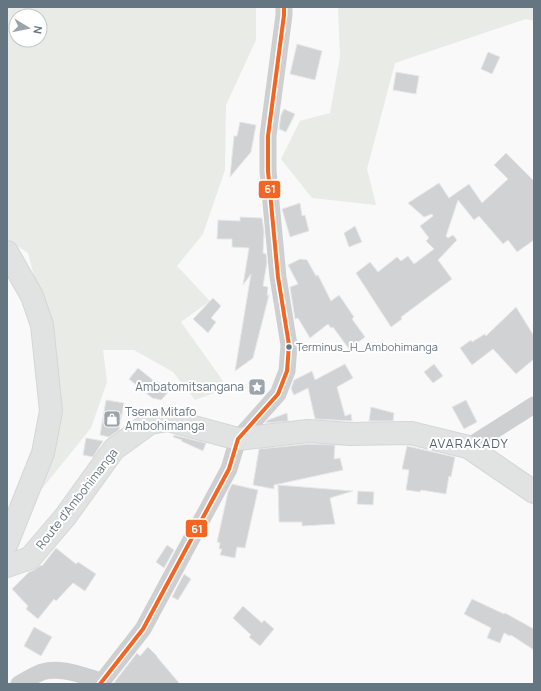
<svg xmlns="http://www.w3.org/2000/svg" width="541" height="691" font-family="Manrope,sans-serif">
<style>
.green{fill:#e8ebe6;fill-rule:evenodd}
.building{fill:#d0d2d3;stroke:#e8e8e8}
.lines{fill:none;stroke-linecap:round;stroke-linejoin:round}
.secondary-casing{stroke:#d5d6d7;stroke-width:24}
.street{stroke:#cecfd0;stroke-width:17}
.secondary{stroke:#e1e2e2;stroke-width:22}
.bus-1-casing{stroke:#fff;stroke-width:7}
.bus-1{stroke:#f26522;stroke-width:4}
.bus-dot{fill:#657683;stroke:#fff;stroke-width:1.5}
.labels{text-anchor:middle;stroke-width:4;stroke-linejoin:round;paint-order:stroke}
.bus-label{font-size:11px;fill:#657683;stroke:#fff;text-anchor:start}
.poi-label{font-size:12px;fill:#657683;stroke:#fff;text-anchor:end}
.street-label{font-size:12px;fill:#657683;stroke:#fff}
.neighbourhood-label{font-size:13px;letter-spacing:1px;fill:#57646e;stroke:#fff}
.line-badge{stroke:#fff;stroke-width:1.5}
.badge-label{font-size:11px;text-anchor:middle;font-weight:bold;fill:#fff}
</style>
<rect width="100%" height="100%" fill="#f9f9f9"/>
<path class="green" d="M7 7H256V40L226 105 225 170 203 234 177 266 210 301 181 322 228 388 195 400 173 372 134 350H103L107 382 91 428 41 490 45 462V319L28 253 7 239ZM16 16H40V40H16Z
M338 7H534V21L526 19 395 63 367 169 376 205 312 198 281 159 300 121 330 113 340 57Z"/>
<path class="building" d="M297 44 322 51 315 80 290 74Z
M488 52 500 57 492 74 481 69Z
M396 72 419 76 416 94 393 90Z
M284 109 295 114 286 132 279 129 281 115Z
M240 122 256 125 251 152 230 177 234 136H237Z
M506 153 534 181V240L517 252 508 240 503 244 479 216 474 220 458 200 446 236 448 238 453 235 457 240 438 260 452 279 401 317 402 319 391 327 356 273 370 262 378 272 397 257 401 261 408 256 414 264 434 249 426 241 429 238 420 226 433 216 432 214 424 217 408 203 439 183 449 198 469 184 482 203 508 179 494 165Z
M300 203 302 216 305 215 309 231 290 237 282 209Z
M240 217 262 218 264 232 263 253 266 254 267 262 263 286 268 287 267 296 269 295 253 358 235 371 251 274 243 285 249 248 232 247V239H217L218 220 240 221Z
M355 226 362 242 349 247 344 233Z
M300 259 307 260 316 276 318 275 331 301 339 295 354 317 352 319 365 337 349 349 333 327 331 328 328 324 310 338 298 318 295 319 290 287 298 284 288 265Z
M213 298 221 306 211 318 216 322 208 333 193 319Z
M516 307 534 336V359L516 374 493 349 472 365 460 348 471 340 472 342 485 334 486 336Z
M345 364 353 378 337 387 345 416 351 414 352 421 315 419 308 388 294 395 291 389 294 380 312 371 315 380Z
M434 364 443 376 433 383 424 372Z
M138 368 154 381 173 387 161 400 152 398 129 379Z
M106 400 124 403 119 430 109 437 100 435Z
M466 400 477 422 464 429 452 407Z
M371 407 394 413 393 421H369Z
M287 413 288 421 265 423 268 420Z
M174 435 206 443 203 451 181 441 182 440 173 437Z
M86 438 103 441 93 457 83 455Z
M308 444 335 445 334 459 340 458 343 470 274 485V489L253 485 259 449Z
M407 446 455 457 451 477 449 476 446 494 421 490 420 492 406 490 409 470 402 469Z
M232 484 258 490 245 548 237 547 235 558 220 555 222 549H219L220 543 217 542 228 492Z
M278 485 353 491 330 498 335 524 302 526V522H279Z
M358 491 374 492 373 505 357 504Z
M167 545 174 550 164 568 156 562Z
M56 548 76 564 78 562 96 574 85 591 73 583 56 601 54 599 38 619 26 609 28 606 12 589 29 572 34 570 41 565 42 566Z
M184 574 191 579 178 600 172 597Z
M472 599 504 614 505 613 534 629V650L511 635 510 636 504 633 500 643 487 638 491 628 464 614Z
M243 606 262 623 264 620 274 629 260 646 249 637 251 635 233 618Z
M34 627 52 637 41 656 24 646Z
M148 647 157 656V657L180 684H113L137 653 140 656Z"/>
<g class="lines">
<g class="secondary-casing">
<path id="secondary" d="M7 252 32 296 42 325 51 411 43 453 7 543
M7 566 30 558 65 517 114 449 150 423 168 420 238 439 308 431 350 434 411 433 468 447 534 492"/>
</g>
<path class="street" d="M468 447 534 405
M19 684C26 680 34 675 42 672 61 666 83 676 102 681
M100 684 143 629 229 469 238 439 278 394 287 371 289 345 278 277 268 171V136L284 15V7"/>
<use href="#secondary" class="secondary"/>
<g class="bus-1-casing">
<path id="bus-1" d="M100 684 143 629 229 469 238 439 278 394 287 371 289 345 278 277 268 171V136L284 15V7"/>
</g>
<use href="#bus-1" class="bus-1"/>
</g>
<defs>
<g id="sight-square" transform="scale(0.9)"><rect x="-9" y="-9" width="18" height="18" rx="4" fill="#99a4ac" stroke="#fff"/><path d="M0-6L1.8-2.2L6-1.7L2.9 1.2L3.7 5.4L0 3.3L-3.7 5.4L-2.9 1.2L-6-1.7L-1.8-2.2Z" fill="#fff"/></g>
<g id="shop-square" transform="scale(0.9)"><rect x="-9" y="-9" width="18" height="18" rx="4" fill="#99a4ac" stroke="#fff"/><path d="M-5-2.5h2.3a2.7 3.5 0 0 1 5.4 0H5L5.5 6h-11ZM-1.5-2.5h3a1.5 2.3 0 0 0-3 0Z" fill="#fff"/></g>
</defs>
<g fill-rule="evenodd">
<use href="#sight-square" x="257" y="387"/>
<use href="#shop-square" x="112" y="419"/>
</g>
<circle class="bus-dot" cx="289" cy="347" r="3.5"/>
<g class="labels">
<g class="bus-label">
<text x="296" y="351">Terminus_H_Ambohimanga</text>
</g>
<g class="poi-label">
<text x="244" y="391">Ambatomitsangana</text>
<text x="125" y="416" text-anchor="start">Tsena Mitafo<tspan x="125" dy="14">Ambohimanga</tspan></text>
</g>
<g class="street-label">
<text transform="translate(77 499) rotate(-52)" y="4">Route d'Ambohimanga</text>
</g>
<g class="neighbourhood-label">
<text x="469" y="448">AVARAKADY</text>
</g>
</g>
<g class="line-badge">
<rect x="258" y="180" width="23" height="19" rx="4" fill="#f26522"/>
<rect x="185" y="519" width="23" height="19" rx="4" fill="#f26522"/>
</g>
<g class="badge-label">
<text x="270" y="193">61</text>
<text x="197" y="533">61</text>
</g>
<rect width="541" height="691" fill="none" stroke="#657683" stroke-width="16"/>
<g transform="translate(28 28) rotate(100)"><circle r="19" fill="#ffffff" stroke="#c1c8cd"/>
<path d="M0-3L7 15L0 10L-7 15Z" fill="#99a4ac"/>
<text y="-6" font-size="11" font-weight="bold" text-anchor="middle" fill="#657683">N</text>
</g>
</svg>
